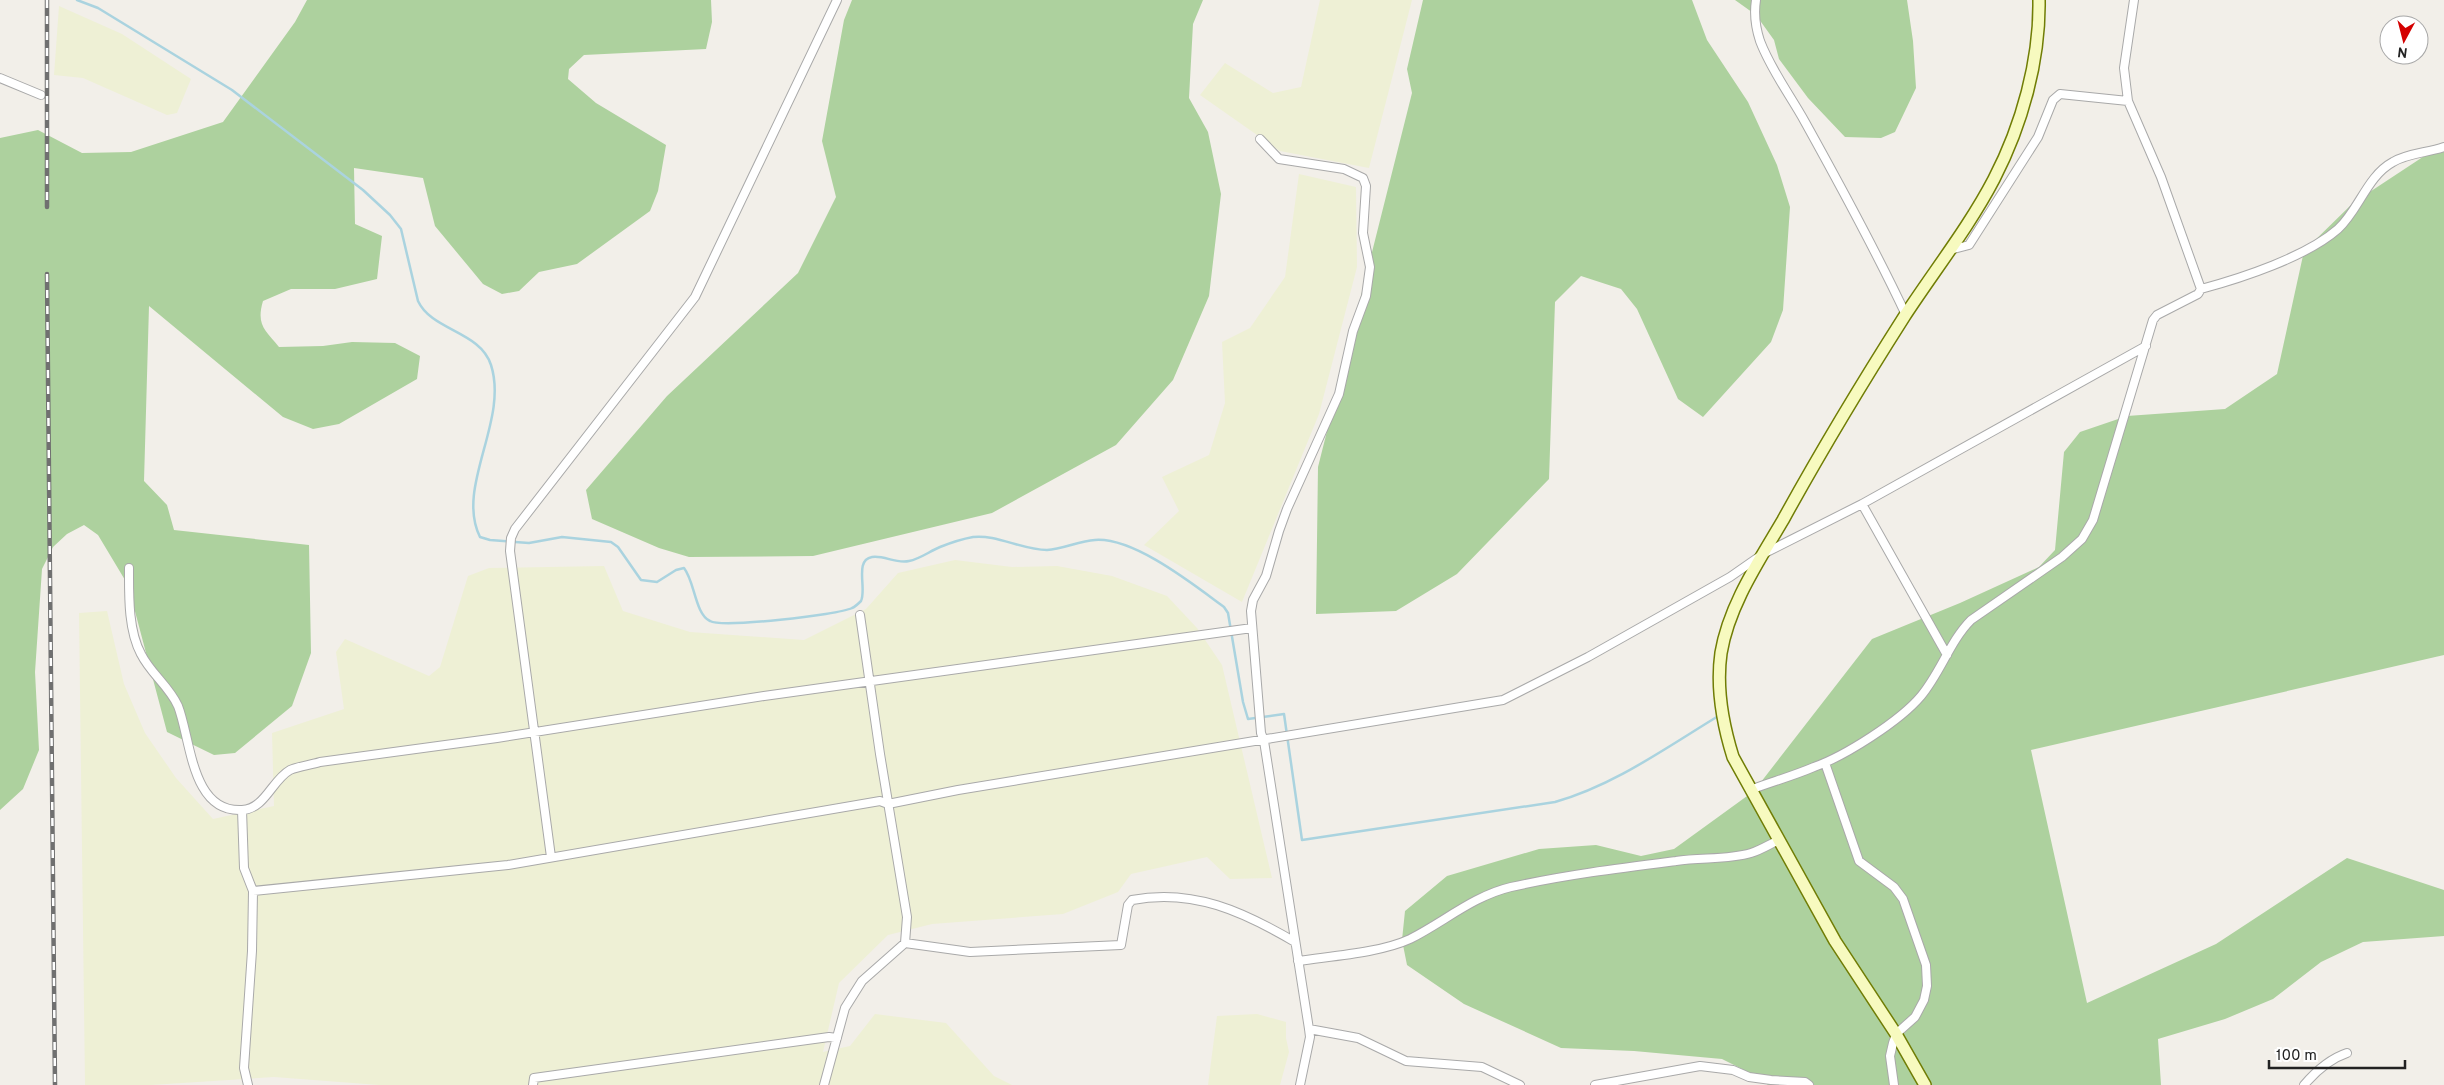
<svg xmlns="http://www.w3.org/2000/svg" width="2444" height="1085" font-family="Overpass,sans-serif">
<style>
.farmland{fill:#eef0d5}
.forest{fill:#add19e}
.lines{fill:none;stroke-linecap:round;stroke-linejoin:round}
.stream{stroke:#aad3df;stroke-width:2.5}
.street-casing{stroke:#a9a9a9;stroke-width:10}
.secondary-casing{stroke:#707d05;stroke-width:14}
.street{stroke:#fff;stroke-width:8}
.secondary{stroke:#f7fabf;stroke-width:11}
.rail-casing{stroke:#707070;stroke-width:4.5}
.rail{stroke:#fff;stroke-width:2.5;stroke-dasharray:8;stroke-linecap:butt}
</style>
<rect width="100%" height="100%" fill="#f2efe9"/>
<path class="farmland" d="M1320 0H1412L1369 168 1280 151 1200 95 1225 63 1273 93 1301 87Z
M59 6 122 34 191 79 177 113 167 115 83 78 54 75Z
M1299 174 1356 187 1357 267 1319 414 1242 602 1144 545 1179 511 1162 477 1209 455 1225 403 1222 342 1250 328 1285 277Z
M955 560 1012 567 1057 566 1112 576 1167 596 1197 628 1222 665 1272 878 1230 879 1207 857 1131 874 1118 892 1063 914 932 924 888 935 839 983 823 1052 850 1046 875 1014 946 1023 994 1076 1012 1085H379L274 1077 151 1085H85L79 613 107 611 124 684 145 733 176 778 213 819 274 806 272 733 344 709 336 652 345 639 429 676 440 667 468 576 489 568 604 566 623 611 690 632 804 640 866 609 898 573Z
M1257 1014 1286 1022V1038L1289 1052 1280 1085H1208L1217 1016Z"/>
<path class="forest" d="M307 0H711L712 22 706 49 584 55 569 69 568 79 596 103 666 145 658 191 650 211 577 264 539 272 519 291 502 294 483 284 435 226 423 178 354 168 355 224 382 236 377 279 335 289H291L263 301C256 325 265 330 279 347L323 346 352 342 395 343 420 356 417 379 339 424 313 429 283 417 149 306 144 481 167 505 174 530 309 545 311 653 292 706 235 753 214 755 167 732 128 585 98 535 84 525 67 534 53 547 42 569 35 672 39 750 23 789 0 810V138L38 130 82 153 131 152 223 122 295 22Z
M852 0H1203L1193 24 1189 98 1208 132 1221 194 1209 296 1173 380 1116 445 992 513 813 556 689 557 659 548 592 519 586 490 667 396 798 273 836 197 822 141 844 20Z
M1423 0H1692L1707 40 1748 102 1777 165 1790 207 1783 310 1771 342 1703 417 1678 399 1637 309 1621 289 1581 276 1555 302 1549 479 1457 574 1396 611 1316 614 1318 467 1412 93 1407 69Z
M1735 0H1907L1913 41 1916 88 1895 132 1881 138 1845 137 1808 98 1779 59 1774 40 1756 15Z
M2444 143V655L2031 750 2087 1003 2216 944 2347 858 2444 890V936L2363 942 2321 962 2273 999 2225 1019 2158 1039 2161 1085H1768L1760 1078 1722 1059 1634 1051 1561 1048 1464 1004 1407 965 1402 940 1405 911 1447 876 1539 849 1596 845 1641 856 1674 849 1754 791 1872 639 1960 603 2039 567 2055 550 2064 452 2080 432 2127 416 2225 409 2277 374 2304 251 2353 203Z"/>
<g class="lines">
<path class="stream" d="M77 0 98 8 232 90 363 190 390 215 401 229 418 301C432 331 480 331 491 365 509 421 455 487 480 537L490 540 529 543 562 537 611 542 618 547 641 580 657 582 676 570 684 568C695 582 695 614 710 621 722 628 838 615 852 608 855 607 859 603 861 601 867 589 854 560 872 557 884 555 896 564 909 561 920 559 930 551 940 547 950 543 962 539 973 537 996 534 1022 550 1047 550 1063 549 1079 541 1095 540 1134 537 1194 585 1224 607L1228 613 1243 702 1248 719 1284 714 1302 840 1555 802C1615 785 1667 747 1720 715"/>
<g class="street-casing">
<path id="street" d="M1756 0C1754 13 1756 29 1760 41 1771 70 1790 95 1805 122 1840 185 1875 249 1906 315
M2134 0 2124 68 2128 101 2161 177 2201 289
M0 78 41 95
M1260 139 1279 159 1344 169 1363 178 1366 186 1363 233 1370 267 1366 296 1353 331 1339 394 1287 509 1279 531 1266 576 1253 600 1251 611 1261 733 1264 741 1309 1029 1310 1037 1300 1085
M1950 250 1969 245 2038 137 2053 100 2060 94 2128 101
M1862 504 1947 655
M129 568C129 595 128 630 141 654 151 674 169 686 178 706 191 739 191 813 242 810 265 809 272 780 290 770 299 766 311 765 320 762L497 738 764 696 1252 628
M1825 763 1859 861 1894 887 1903 899 1926 965 1927 986 1924 1000 1915 1017 1896 1034 1893 1043 1890 1056 1894 1085
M1750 790C1771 782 1793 776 1814 767 1845 756 1900 721 1921 696 1941 672 1950 641 1971 620L2062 557 2082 539 2093 520 2153 320 2157 315 2198 294 2201 289C2242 278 2306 257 2338 229 2359 210 2367 176 2393 162 2408 153 2427 153 2444 147
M242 810 244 868 253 891 252 951 244 1068 248 1085
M551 857 510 551 511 538 515 529 695 297 837 0
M253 891 508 865 880 801 888 804 958 790 1503 700 1588 657 1730 577 1763 554 1862 504 2146 346
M905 943 970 952 1121 945 1128 905 1132 900C1193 888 1244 912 1295 942
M1298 961C1331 956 1380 953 1410 939 1444 922 1473 896 1511 887 1565 875 1621 868 1676 861 1701 857 1728 860 1751 853 1761 850 1770 844 1779 840
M1309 1029 1358 1038 1406 1061 1482 1067 1520 1085
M533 1085 534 1078 829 1037 837 1038
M824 1085 845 1008 862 981 905 943 907 917 880 754 860 615
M1595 1085 1700 1066 1733 1070 1749 1077 1771 1080 1805 1082 1809 1085
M2304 1085C2316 1071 2329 1059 2347 1053"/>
</g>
<g class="secondary-casing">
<path id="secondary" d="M1925 1085 1896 1034 1835 941 1733 757C1723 725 1716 688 1721 653 1729 605 1759 561 1783 520 1821 451 1862 383 1904 317 1934 271 1969 227 1994 179 2022 125 2040 60 2039 0"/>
</g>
<use href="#street" class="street"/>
<use href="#secondary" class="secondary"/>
<g class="rail-casing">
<path id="rail" d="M47 0V207
M47 274 55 1085"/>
</g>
<use href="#rail" class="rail"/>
</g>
<g transform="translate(2404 40) rotate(187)"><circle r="24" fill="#ffffff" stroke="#a7a7a7"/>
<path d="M0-4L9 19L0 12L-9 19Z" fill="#d40000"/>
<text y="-8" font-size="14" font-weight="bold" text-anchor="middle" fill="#222222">N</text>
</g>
<path d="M2269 1060v8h136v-8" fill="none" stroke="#222222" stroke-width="2.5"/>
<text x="2276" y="1060" font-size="15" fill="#222222" stroke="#ffffff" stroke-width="4" paint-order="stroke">100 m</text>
</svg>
